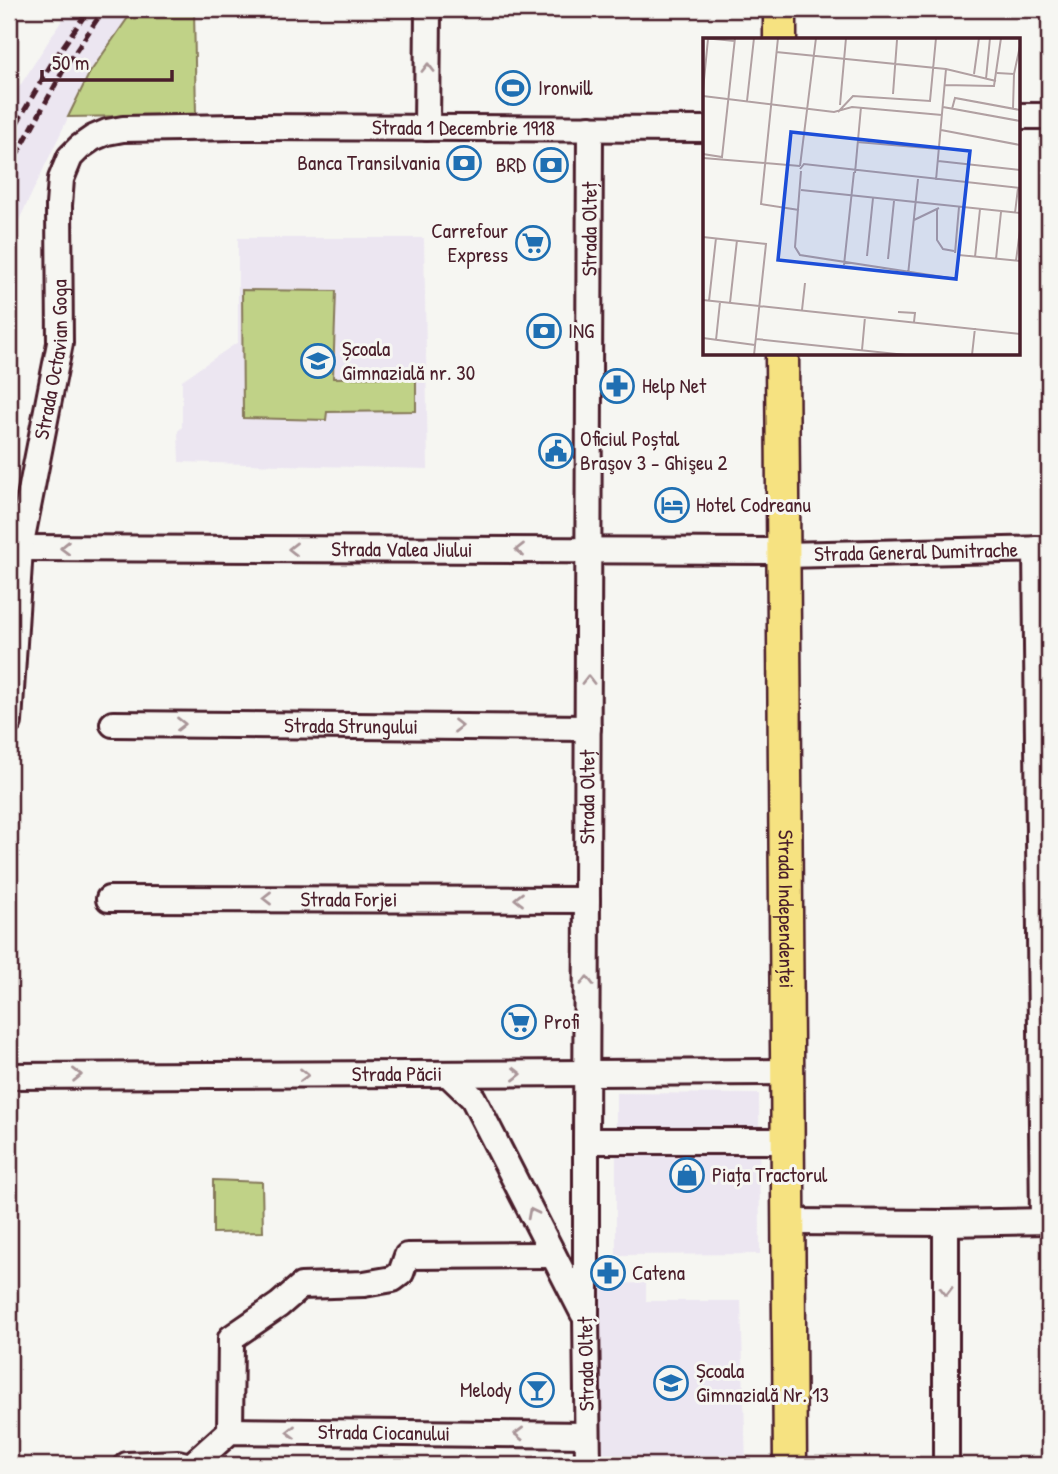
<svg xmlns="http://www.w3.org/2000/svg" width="1058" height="1474" font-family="'Patrick Hand',sans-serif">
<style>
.built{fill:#ece6f1}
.green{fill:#c0d287;stroke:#857859;stroke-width:2}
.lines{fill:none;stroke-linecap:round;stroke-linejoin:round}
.minor-casing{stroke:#4a1f2b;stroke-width:30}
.major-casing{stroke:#4a1f2b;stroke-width:37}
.minor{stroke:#f6f6f2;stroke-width:24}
.major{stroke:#f6e281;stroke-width:32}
.rail{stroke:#4a1f2b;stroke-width:5;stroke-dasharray:10 5;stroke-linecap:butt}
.oneway{stroke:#a99598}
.labels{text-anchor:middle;stroke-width:6;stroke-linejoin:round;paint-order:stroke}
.poi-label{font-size:21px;fill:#4a1f2b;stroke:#f6f6f2;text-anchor:start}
.street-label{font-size:21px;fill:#4a1f2b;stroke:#f6f6f2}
.inset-road{fill:none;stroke:#b1a0a2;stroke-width:2}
.view{fill:#1d4ed8;fill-opacity:0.15;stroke:#1d4ed8;stroke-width:3.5}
.inset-edge{fill:none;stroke:#4a1f2b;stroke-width:3.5}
</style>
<rect width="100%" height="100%" fill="#f6f6f2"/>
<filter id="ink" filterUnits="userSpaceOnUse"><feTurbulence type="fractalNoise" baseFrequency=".0143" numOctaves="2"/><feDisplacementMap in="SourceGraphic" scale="14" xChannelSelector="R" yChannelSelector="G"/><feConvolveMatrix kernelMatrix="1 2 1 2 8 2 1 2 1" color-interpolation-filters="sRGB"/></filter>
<g filter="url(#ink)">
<path class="built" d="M69 9H134L89 74 9 241V103Z
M238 238H424L428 469 179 462 178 431 182 427V380L238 342Z
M616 1093 759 1094 760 1254 616 1255Z
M646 1283V1301H741L746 1465H598V1284Z"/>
<path class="green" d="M134 9H194L196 115 68 117 89 74Z
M242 290 336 291 333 378 416 377V411L327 412 326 420 243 418Z
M213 1180 262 1182 263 1232 213 1233Z"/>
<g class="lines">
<g class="minor-casing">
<g id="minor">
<path d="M1018 116H1049"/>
<path d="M427 128 428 9"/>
<path id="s1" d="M20 548 783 551"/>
<path d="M1036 549 1043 1221"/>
<path id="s2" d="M783 555 1049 549"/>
<path id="s3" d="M9 722 20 548 60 343 59 205 61 179 70 157 80 147 93 138 107 132 123 129 236 127 704 129"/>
<path id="s4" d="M113 724 588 728"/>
<path id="s5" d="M109 899 587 900"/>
<path d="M449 1075 473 1098 583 1313"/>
<path id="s6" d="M9 1076 787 1072"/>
<path d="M586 1141H788"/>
<path d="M789 1222 946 1223 1049 1221"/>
<path d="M230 1431 231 1338 279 1305 301 1286 364 1284 393 1279 401 1273 407 1256 553 1255"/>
<path d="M127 1465 178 1463 186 1465"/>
<path id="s7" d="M192 1465 230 1431 587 1435"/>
<path id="s8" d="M588 1465 586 1318V1141L590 128"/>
<path d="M946 1465V1223"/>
</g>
</g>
<g class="major-casing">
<g id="major">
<path d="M780 40V9"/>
<path id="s9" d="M782 354 790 1465"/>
</g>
</g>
<use href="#minor" class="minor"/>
<use href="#major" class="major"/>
<path class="rail" d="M9 137 53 61 89 9
M9 169 64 69 104 9"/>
</g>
<defs><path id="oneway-chevron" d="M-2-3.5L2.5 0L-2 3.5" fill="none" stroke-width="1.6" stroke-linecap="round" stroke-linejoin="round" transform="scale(1.75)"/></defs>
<g class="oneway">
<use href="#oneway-chevron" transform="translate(428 68) rotate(-90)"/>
<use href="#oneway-chevron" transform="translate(65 548) rotate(179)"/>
<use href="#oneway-chevron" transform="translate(293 549) rotate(-180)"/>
<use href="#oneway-chevron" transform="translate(520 550) rotate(-180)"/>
<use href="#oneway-chevron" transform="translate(588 680) rotate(-90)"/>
<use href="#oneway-chevron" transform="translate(181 724)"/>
<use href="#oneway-chevron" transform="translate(458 726)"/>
<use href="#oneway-chevron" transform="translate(267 898) rotate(180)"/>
<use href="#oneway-chevron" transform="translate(519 899) rotate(-180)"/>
<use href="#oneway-chevron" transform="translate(587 981) rotate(-90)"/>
<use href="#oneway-chevron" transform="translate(517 1074)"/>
<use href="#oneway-chevron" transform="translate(77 1075) rotate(-1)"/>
<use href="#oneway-chevron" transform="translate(304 1075)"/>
<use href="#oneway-chevron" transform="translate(532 1213) rotate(-117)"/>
<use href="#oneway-chevron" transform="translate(946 1291) rotate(90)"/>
<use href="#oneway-chevron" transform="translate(291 1432) rotate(-180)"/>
<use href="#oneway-chevron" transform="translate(519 1434) rotate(-179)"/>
</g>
</g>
<defs>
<g id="stadium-ring" transform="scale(1.75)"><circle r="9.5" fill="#f6f6f2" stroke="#1f6fb2" stroke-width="1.5"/><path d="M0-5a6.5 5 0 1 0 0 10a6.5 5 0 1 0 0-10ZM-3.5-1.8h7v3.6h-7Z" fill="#1f6fb2"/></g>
<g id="bank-ring" transform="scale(1.75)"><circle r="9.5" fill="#f6f6f2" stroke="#1f6fb2" stroke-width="1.5"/><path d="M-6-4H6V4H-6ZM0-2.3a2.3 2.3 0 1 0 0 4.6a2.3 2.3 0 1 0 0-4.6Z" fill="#1f6fb2"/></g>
<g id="supermarket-ring" transform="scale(1.75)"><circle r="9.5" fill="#f6f6f2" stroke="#1f6fb2" stroke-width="1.5"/><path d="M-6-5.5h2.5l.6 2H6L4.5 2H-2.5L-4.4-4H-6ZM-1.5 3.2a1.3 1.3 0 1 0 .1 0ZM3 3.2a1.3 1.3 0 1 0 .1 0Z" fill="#1f6fb2"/></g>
<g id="school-ring" transform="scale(1.75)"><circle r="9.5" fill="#f6f6f2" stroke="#1f6fb2" stroke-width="1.5"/><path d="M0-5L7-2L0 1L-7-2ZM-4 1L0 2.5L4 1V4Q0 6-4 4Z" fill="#1f6fb2"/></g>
<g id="pharmacy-ring" transform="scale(1.75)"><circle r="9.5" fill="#f6f6f2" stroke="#1f6fb2" stroke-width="1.5"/><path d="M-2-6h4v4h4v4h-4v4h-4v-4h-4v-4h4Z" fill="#1f6fb2"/></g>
<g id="civic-ring" transform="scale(1.75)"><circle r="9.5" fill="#f6f6f2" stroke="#1f6fb2" stroke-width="1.5"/><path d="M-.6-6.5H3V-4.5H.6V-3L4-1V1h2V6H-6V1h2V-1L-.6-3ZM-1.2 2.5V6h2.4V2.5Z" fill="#1f6fb2"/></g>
<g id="hotel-ring" transform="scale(1.75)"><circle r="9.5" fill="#f6f6f2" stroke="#1f6fb2" stroke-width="1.5"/><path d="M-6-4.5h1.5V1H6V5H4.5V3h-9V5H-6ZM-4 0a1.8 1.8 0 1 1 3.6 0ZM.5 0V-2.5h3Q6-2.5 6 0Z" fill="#1f6fb2"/></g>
<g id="shop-ring" transform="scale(1.75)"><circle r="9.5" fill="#f6f6f2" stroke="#1f6fb2" stroke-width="1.5"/><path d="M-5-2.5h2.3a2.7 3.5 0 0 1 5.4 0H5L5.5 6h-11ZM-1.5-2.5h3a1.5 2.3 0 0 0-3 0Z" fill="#1f6fb2"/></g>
<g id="bar-ring" transform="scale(1.75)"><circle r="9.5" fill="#f6f6f2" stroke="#1f6fb2" stroke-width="1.5"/><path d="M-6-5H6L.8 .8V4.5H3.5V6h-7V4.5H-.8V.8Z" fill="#1f6fb2"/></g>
</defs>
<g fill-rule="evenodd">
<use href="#stadium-ring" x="513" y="88"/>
<use href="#bank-ring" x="464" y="163"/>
<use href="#bank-ring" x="551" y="165"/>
<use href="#supermarket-ring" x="533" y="243"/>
<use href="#bank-ring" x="544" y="331"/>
<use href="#school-ring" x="318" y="361"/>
<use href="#pharmacy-ring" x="617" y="386"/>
<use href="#civic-ring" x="556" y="451"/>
<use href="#hotel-ring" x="672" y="505"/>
<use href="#supermarket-ring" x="519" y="1022"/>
<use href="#shop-ring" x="687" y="1175"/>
<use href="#pharmacy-ring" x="608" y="1273"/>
<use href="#school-ring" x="671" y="1383"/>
<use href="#bar-ring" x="537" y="1390"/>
</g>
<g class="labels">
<g class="poi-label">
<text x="538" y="95">Ironwill</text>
<text x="440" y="170" text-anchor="end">Banca Transilvania</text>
<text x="526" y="172" text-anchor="end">BRD</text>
<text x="508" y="238" text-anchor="end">Carrefour<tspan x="508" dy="24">Express</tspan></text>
<text x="568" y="338">ING</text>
<text x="342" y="356">Școala<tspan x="342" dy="24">Gimnazială nr. 30</tspan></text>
<text x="642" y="393">Help Net</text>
<text x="580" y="446">Oficiul Poștal<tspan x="580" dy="24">Braşov 3 - Ghişeu 2</tspan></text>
<text x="696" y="512">Hotel Codreanu</text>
<text x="544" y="1029">Profi</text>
<text x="712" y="1182">Piața Tractorul</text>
<text x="632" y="1280">Catena</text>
<text x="696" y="1378">Școala<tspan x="696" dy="24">Gimnazială Nr. 13</tspan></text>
<text x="512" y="1397" text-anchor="end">Melody</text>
</g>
<g class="street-label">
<text dy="7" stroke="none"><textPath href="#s3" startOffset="973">Strada 1 Decembrie 1918</textPath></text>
<text dy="7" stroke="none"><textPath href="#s8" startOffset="1236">Strada Olteț</textPath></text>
<text dy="7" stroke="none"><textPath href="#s3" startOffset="366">Strada Octavian Goga</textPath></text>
<text dy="7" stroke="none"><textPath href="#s1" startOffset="382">Strada Valea Jiului</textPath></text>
<text dy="7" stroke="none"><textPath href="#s2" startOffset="133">Strada General Dumitrache</textPath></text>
<text dy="7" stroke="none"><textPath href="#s4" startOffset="238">Strada Strungului</textPath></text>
<text dy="7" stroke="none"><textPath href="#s8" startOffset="668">Strada Olteț</textPath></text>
<text dy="7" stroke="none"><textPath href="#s5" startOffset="240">Strada Forjei</textPath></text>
<text dy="7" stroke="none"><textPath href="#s9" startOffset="555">Strada Independenței</textPath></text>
<text dy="7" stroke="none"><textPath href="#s6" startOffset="388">Strada Păcii</textPath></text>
<text transform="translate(586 1364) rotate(-91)" y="7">Strada Olteț</text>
<text dy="7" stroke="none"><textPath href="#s7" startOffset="205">Strada Ciocanului</textPath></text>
</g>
</g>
<g transform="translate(703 38)">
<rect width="317" height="317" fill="#f6f6f2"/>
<path class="inset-road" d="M0 0 32 3M75 0 58 166 96 172M73 14 243 31 293 43M294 35 311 36 317 8M271 36 276 0M283 41 287 0M241 47 291 48 298 0M0 52 5 1M190 56 194 2M0 58 131 74 149 69 239 77M44 63 51 0M137 67 143 0M240 69 317 83M249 71 252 60 317 72M310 71 311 36M135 74 150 58 227 63 233 0M238 92 317 107M154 104 236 111M0 116 19 119 32 0M0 120 97 128M235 123 317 132M97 128 113 0M97 131 101 126 317 150M98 133 92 209 97 217 253 241 256 217 317 223M152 135 158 69M233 142 243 31M98 152 317 175M234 171V202L240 211 251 213M312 175 315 150M211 182 236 170M0 199 63 206 51 317M252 215 256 169M164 218 170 160M272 219 277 171M185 221 191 163M293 221 298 174M313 223 317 192M141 227 151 134M205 237 215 141M0 262 317 296M6 263 13 200M27 265 34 202M99 272 102 245M195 274 212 275 211 284M0 300 52 307M53 301 203 317M13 302 17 264M159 312 162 279M269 317 272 290"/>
<path class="view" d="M88 94 267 113 253 241 75 222Z"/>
<rect width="317" height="317" class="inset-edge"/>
</g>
<rect width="1058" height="1474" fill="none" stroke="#f6f6f2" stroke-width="35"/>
<rect x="18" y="18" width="1023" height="1439" fill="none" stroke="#4a1f2b" stroke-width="2.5" filter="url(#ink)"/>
<path d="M42 70v10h130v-10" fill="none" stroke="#4a1f2b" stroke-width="3.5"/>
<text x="52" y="70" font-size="21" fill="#4a1f2b" stroke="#f6f6f2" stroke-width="5" paint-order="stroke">50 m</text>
</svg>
